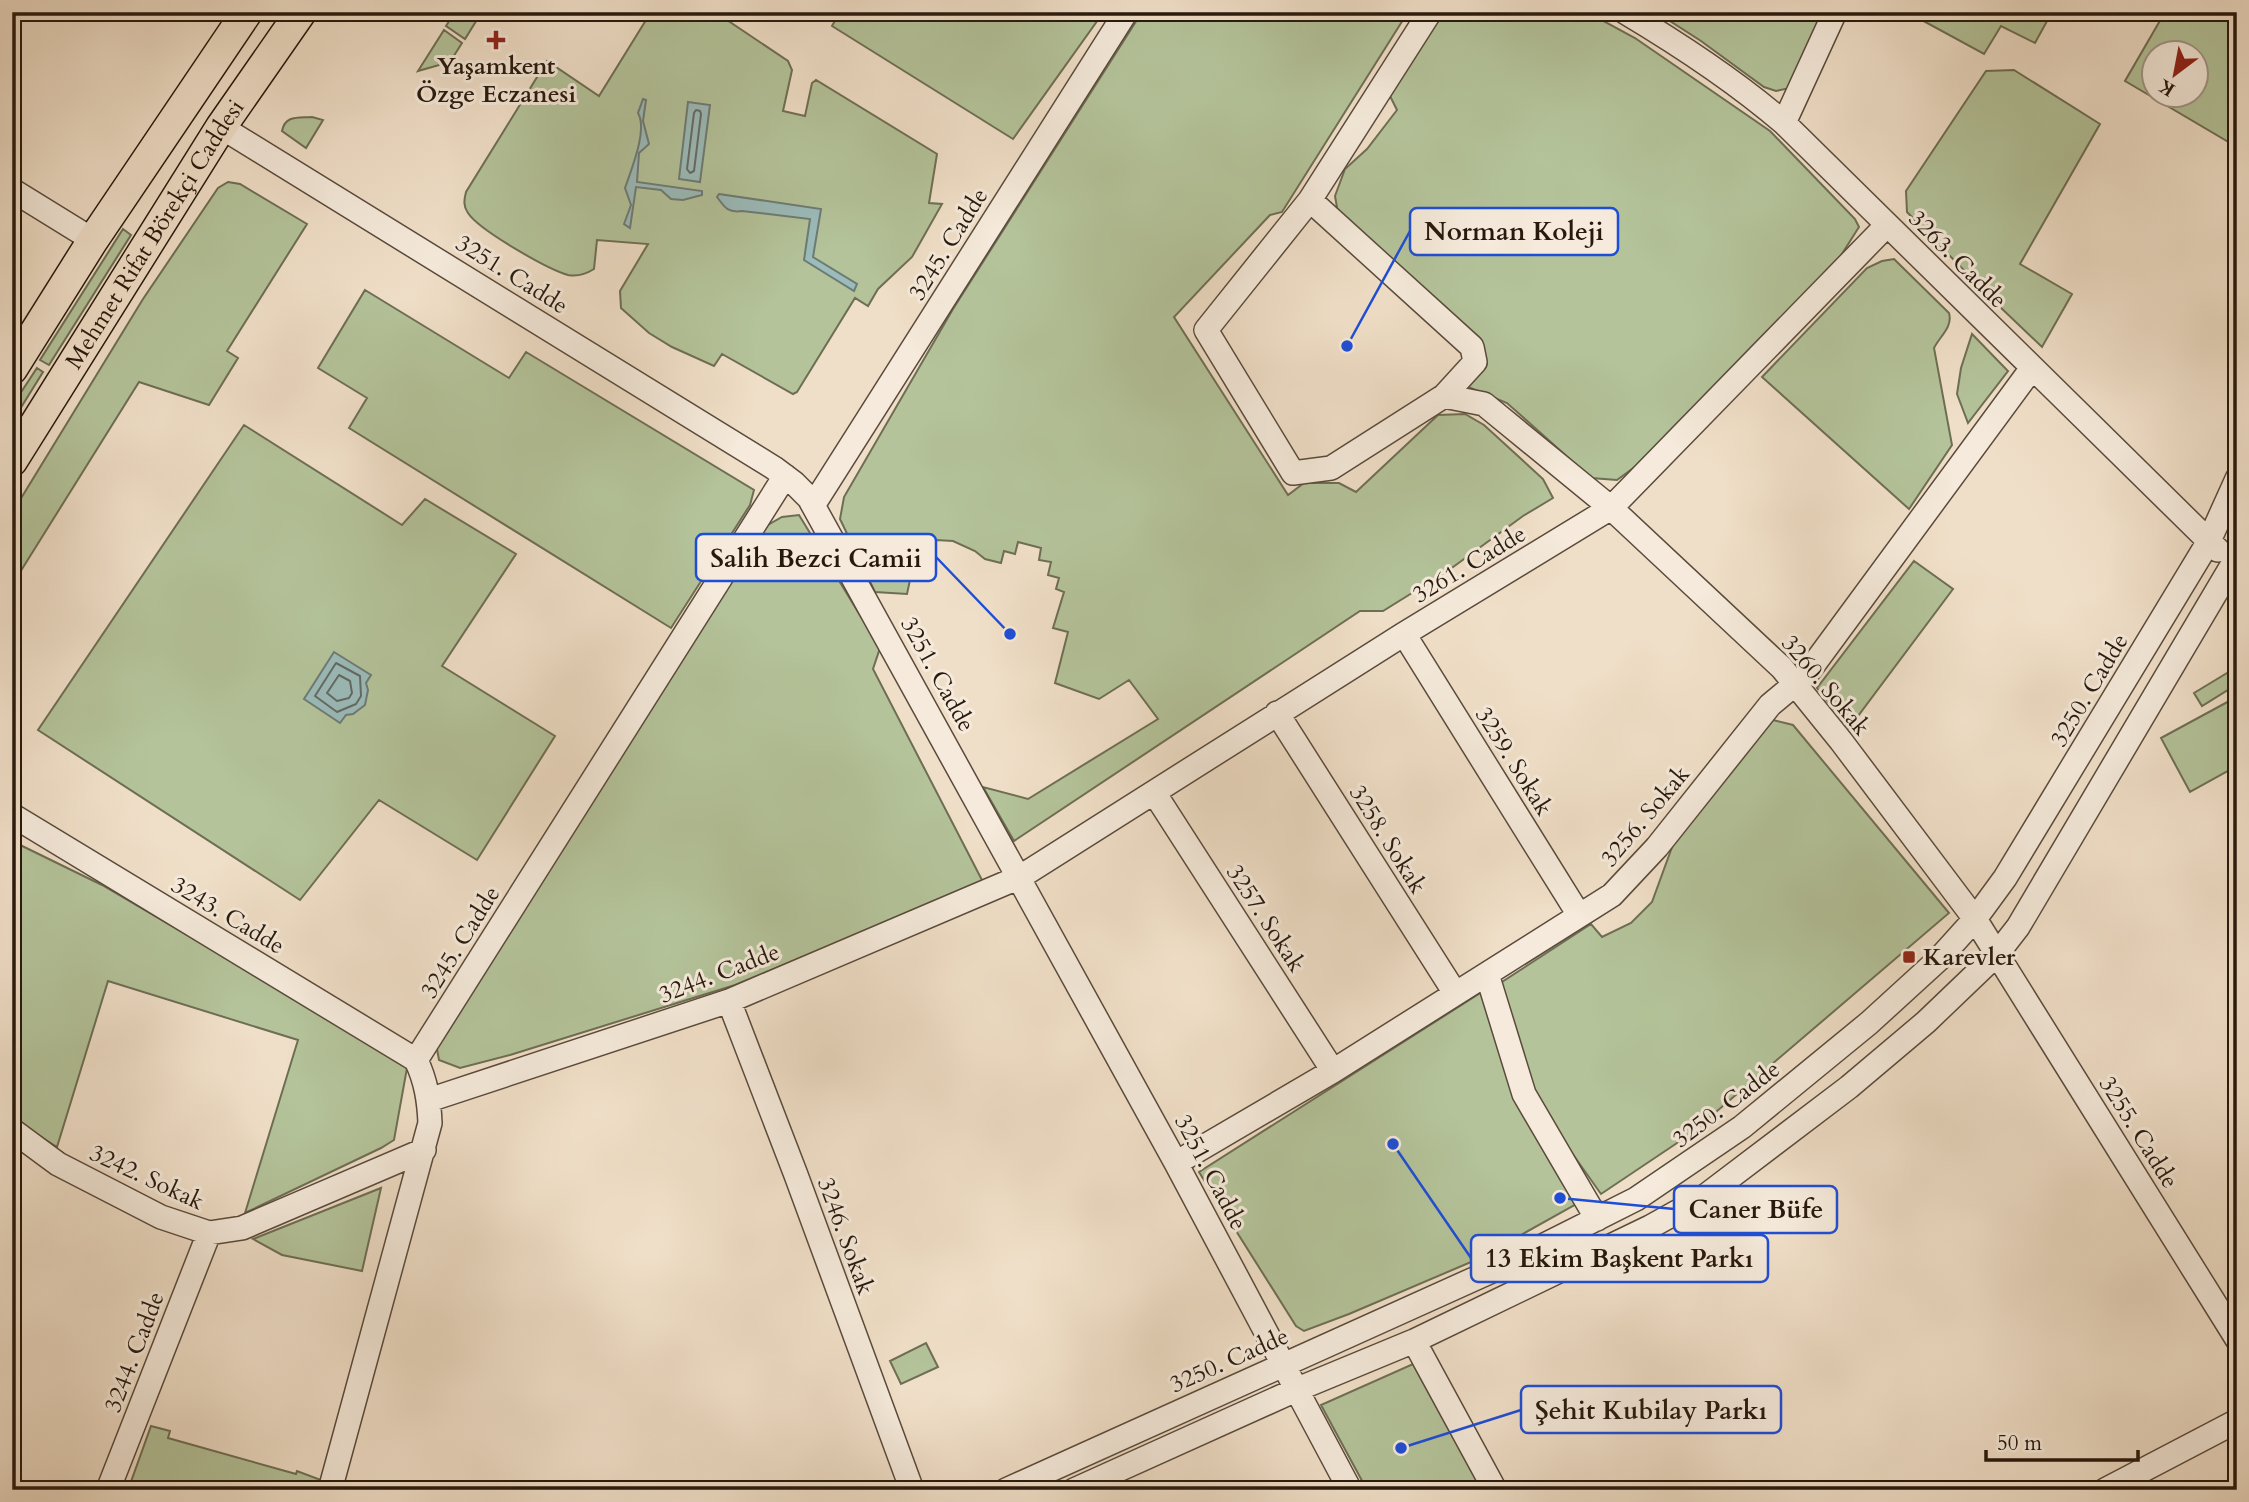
<svg xmlns="http://www.w3.org/2000/svg" width="2249" height="1502" font-family="Cardo,serif">
<style>
.green{fill:#b4c39a;stroke:#6e6e54;stroke-width:2;fill-rule:evenodd}
.water{fill:#9bbcbb;stroke:#6d7b75;stroke-width:2}
.lines{fill:none;stroke-linecap:round;stroke-linejoin:round}
.shore{stroke:#626a64;stroke-width:2}
.minor-casing{stroke:#5a4a3c;stroke-width:26}
.major-casing{stroke:#28190d;stroke-width:33}
.minor{stroke:#f5eadb;stroke-width:23}
.major{stroke:#f0dfc8;stroke-width:30}
.poi-dot{fill:#8f2418;stroke:#f5eadb;stroke-width:2.5}
.labels{text-anchor:middle;stroke-width:6;stroke-linejoin:round;paint-order:stroke}
.poi-label{font-size:24px;font-weight:bold;fill:#28190d;stroke:#f5eadb}
.street-label{font-size:24px;fill:#28190d;stroke:#f5eadb}
.leader{fill:none;stroke:#1d4ed8;stroke-width:2.5}
.callout-dot{fill:#1d4ed8;stroke:#f5eadb;stroke-width:2.5}
.callout{fill:#f5eadb;stroke:#1d4ed8;stroke-width:2.5}
.callout-label{font-size:26px;text-anchor:middle;font-weight:bold;fill:#28190d}
</style>
<rect width="100%" height="100%" fill="#f0dfc8"/>
<filter id="stains"><feTurbulence type="fractalNoise" baseFrequency=".00286" numOctaves="4"/><feColorMatrix values="0 0 0 0 .2 0 0 0 0 .09 0 0 0 0 .02 0 0 0 .5 -.17"/></filter>
<radialGradient id="worn" r=".72"><stop offset=".6" stop-color="#630" stop-opacity="0"/><stop offset="1" stop-color="#630" stop-opacity=".3"/></radialGradient>
<path class="green" d="M455 12H469L478 18 465 39 446 26Z
M651 12H715L788 61 792 70 783 111 805 116 812 83 816 80 937 154 929 203 942 204 912 257 878 289 868 306 855 298 797 392 793 394 722 354 714 366 672 347 649 333 621 308 620 291 648 244 597 240 594 269C586 274 578 277 568 275 547 269 479 230 468 213 463 206 464 200 466 192L547 61 599 96Z
M840 12H913L923 18 925 12H1092L1100 17 1013 139 832 26Z
M1142 12H1408L1282 212 1270 215 1174 317 1288 495 1304 483H1339L1356 492 1438 415 1465 414 1484 425 1543 479 1553 498 1523 516 1449 570 1383 611H1360L1014 841 983 787 1028 799 1158 719 1129 680 1099 699 1055 683 1068 632 1053 628 1064 592 1056 589 1059 578 1048 575 1051 562 1039 560 1041 548 1018 542 1015 554 1004 551 1001 563 985 559 975 551 953 541 936 540 916 552 907 594 875 592 840 519 844 497 953 309Z
M1440 12H1587L1635 38 1770 131 1855 219 1859 227 1840 257 1662 447 1617 480 1591 478 1507 403 1461 384 1482 369 1339 219 1335 196 1345 169 1367 149 1397 110 1390 96Z
M1656 12H1824L1790 88 1776 91 1764 87 1701 41Z
M1907 12H2052L2035 43 2001 26 1984 54Z
M2165 12H2237V147L2125 81ZM2154 52H2196V94H2154Z
M444 30 462 43 450 62 418 71Z
M2014 70 2100 124 2020 264 2072 294 2042 347 1998 305 1907 212 1906 191 1986 71Z
M312 117 323 120 306 148 282 131C285 115 298 118 312 117Z
M228 182 240 184 307 224 227 351 238 358 209 405 139 382 12 585V513L143 299 218 188Z
M123 229 131 235 49 365 40 360Z
M1894 259 1949 313C1953 327 1940 336 1934 348L1952 445 1909 509 1762 377 1867 268 1882 261Z
M365 290 509 378 526 352 754 490 750 505 671 628 349 428 367 398 318 368Z
M1972 334 2008 371 1968 423 1957 394 1961 368Z
M37 368 43 372 12 422V406Z
M244 425 402 525 425 499 516 554 442 666 555 736 477 860 379 800 300 900 38 730Z
M799 515 880 648 873 669 983 882 735 985 510 1055 460 1068 439 1060 436 1044 766 526 782 517Z
M1914 561 1953 589 1849 728 1817 688Z
M2237 667V766L2190 792 2161 738 2233 699 2228 690 2202 706 2194 693Z
M1773 720 1793 725 1949 913 1689 1135 1601 1194 1530 1094 1498 990 1502 982 1591 924 1602 937 1631 923 1652 902 1675 839Z
M12 841 102 885 400 1060 407 1068 394 1140 381 1148 245 1213 298 1040 108 981 57 1147 12 1119Z
M1485 990 1578 1203 1478 1259 1349 1314 1304 1331 1296 1326 1199 1172Z
M381 1188 362 1271 282 1255 253 1239Z
M926 1343 938 1367 901 1384 890 1361Z
M1413 1364 1482 1490H1367L1321 1405Z
M151 1426 170 1431 168 1438 296 1474 297 1471 321 1480 318 1490H128Z"/>
<path class="water" d="M643 99 646 100 643 121 649 144 639 153 637 182 702 191V195L683 200 671 199 661 190 636 187 630 228 624 224 631 205 625 188C631 170 648 130 638 113Z
M688 102 710 105 700 182 679 179Z
M719 194 821 209 813 257 857 284 854 291 804 260 810 219 742 211C728 213 725 208 717 197Z
M334 652 371 675 366 683 368 690 365 705 353 714 346 715 340 723 304 699Z"/>
<g class="lines">
<path class="shore" d="M696 110 700 111 701 114 694 171 690 173 687 169 694 113Z
M336 663 360 676 361 696 356 704 337 712 315 696Z
M339 675 350 681 352 693 349 698 337 701 327 693Z"/>
<g class="minor-casing">
<path id="minor" d="M1430 12 1310 200 1206 330 1293 473 1331 468 1444 396 1484 404 1611 508 1782 668 1841 741 1975 919 2237 1339
M1625 12C1682 46 1734 80 1784 123L2218 550
M1784 123 1835 12
M221 127 774 468 794 483 809 498 1176 1163 1350 1490
M12 190 93 240
M1310 200 1472 347 1475 362 1444 396
M814 504 1126 12
M1404 634 1579 915
M1277 713 1455 993
M1155 794 1333 1071
M12 815 416 1060
M1487 974 1524 1094 1597 1219
M729 1001 796 1175 912 1490
M429 1100 729 1001 1020 877 1404 634 1611 508 1887 225
M12 1130 58 1164 161 1217 209 1233 242 1228 424 1150
M1176 1163 1333 1071 1612 895 1657 847 1770 705 1806 675 2032 368
M1414 1341 1495 1490
M108 1490 209 1233
M330 1490 430 1123C429 1100 426 1081 416 1060L785 476
M1006 1490 1503 1266 1636 1199 1742 1127 1869 1023 1938 960 1975 919 2005 878 2209 541 2237 479
M1074 1490 1298 1389 1414 1341 1650 1227 1704 1197 1849 1087 1926 1022 1997 954 2018 927 2237 557
M2105 1490 2237 1421"/>
</g>
<g class="major-casing">
<g id="major">
<path d="M12 369 93 240 247 12"/>
<path id="s1" d="M12 461 221 127 301 12"/>
</g>
</g>
<use href="#minor" class="minor"/>
<use href="#major" class="major"/>
</g>
<g class="poi-dot">
<path d="M492.5 29.5h7v7h7v7h-7v7h-7v-7h-7v-7h7z"/>
<rect x="1902" y="950" width="14" height="14" rx="3.5"/>
</g>
<g class="labels">
<g class="poi-label">
<text x="496" y="74">Yaşamkent<tspan x="496" dy="28">Özge Eczanesi</tspan></text>
<text x="1923" y="965" text-anchor="start">Karevler</text>
</g>
<g class="street-label">
<text dy="8" stroke="none"><textPath href="#s1" startOffset="268">Mehmet Rifat Börekçi Caddesi</textPath></text>
<text transform="translate(948 244) rotate(-58)" y="8">3245. Cadde</text>
<text transform="translate(1958 259) rotate(45)" y="8">3263. Cadde</text>
<text transform="translate(512 274) rotate(32)" y="8">3251. Cadde</text>
<text transform="translate(1469 564) rotate(-31)" y="8">3261. Cadde</text>
<text transform="translate(938 674) rotate(61)" y="8">3251. Cadde</text>
<text transform="translate(1826 685) rotate(50)" y="8">3260. Sokak</text>
<text transform="translate(2089 690) rotate(-59)" y="8">3250. Cadde</text>
<text transform="translate(1514 761) rotate(58)" y="8">3259. Sokak</text>
<text transform="translate(1645 816) rotate(-50)" y="8">3256. Sokak</text>
<text transform="translate(1388 839) rotate(58)" y="8">3258. Sokak</text>
<text transform="translate(228 915) rotate(31)" y="8">3243. Cadde</text>
<text transform="translate(1266 918) rotate(57)" y="8">3257. Sokak</text>
<text transform="translate(460 942) rotate(-58)" y="8">3245. Cadde</text>
<text transform="translate(719 973) rotate(-21)" y="8">3244. Cadde</text>
<text transform="translate(1726 1104) rotate(-37)" y="8">3250. Cadde</text>
<text transform="translate(2139 1132) rotate(58)" y="8">3255. Cadde</text>
<text transform="translate(1211 1172) rotate(62)" y="8">3251. Cadde</text>
<text transform="translate(147 1177) rotate(25)" y="8">3242. Sokak</text>
<text transform="translate(846 1236) rotate(70)" y="8">3246. Sokak</text>
<text transform="translate(134 1352) rotate(-69)" y="8">3244. Cadde</text>
<text transform="translate(1229 1360) rotate(-24)" y="8">3250. Cadde</text>
</g>
</g>
<path class="leader" d="M1347 346L1410 231M1010 634L936 557M1560 1198L1674 1209M1393 1144L1471 1258M1401 1448L1521 1410"/>
<g class="callout-dot">
<circle cx="1347" cy="346" r="7"/>
<circle cx="1010" cy="634" r="7"/>
<circle cx="1560" cy="1198" r="7"/>
<circle cx="1393" cy="1144" r="7"/>
<circle cx="1401" cy="1448" r="7"/>
</g>
<g class="callout">
<rect x="1410" y="208" width="208" height="47" rx="7"/>
<rect x="696" y="534" width="240" height="47" rx="7"/>
<rect x="1674" y="1186" width="163" height="47" rx="7"/>
<rect x="1471" y="1235" width="297" height="47" rx="7"/>
<rect x="1521" y="1386" width="260" height="47" rx="7"/>
</g>
<g class="callout-label">
<text x="1514" y="240">Norman Koleji</text>
<text x="816" y="567">Salih Bezci Camii</text>
<text x="1756" y="1218">Caner Büfe</text>
<text x="1619" y="1267">13 Ekim Başkent Parkı</text>
<text x="1651" y="1419">Şehit Kubilay Parkı</text>
</g>
<rect width="2249" height="1502" fill="none" stroke="#f0dfc8" stroke-width="42"/>
<rect x="14" y="14" width="2221" height="1474" fill="none" stroke="#28190d" stroke-width="3.5"/>
<rect x="21" y="21" width="2207" height="1460" fill="none" stroke="#28190d" stroke-width="2"/>
<g transform="translate(2175 74) rotate(212)"><circle r="33" fill="#f5eadb" stroke="#a39689" stroke-width="2"/>
<path d="M0-5L12 26L0 18L-12 26Z" fill="#8f2418"/>
<text y="-10" font-size="19" font-weight="bold" text-anchor="middle" fill="#28190d">K</text>
</g>
<path d="M1986 1450v10h152v-10" fill="none" stroke="#28190d" stroke-width="3.5"/>
<text x="1997" y="1450" font-size="21" fill="#28190d" stroke="#f5eadb" stroke-width="5" paint-order="stroke">50 m</text>
<rect width="100%" height="100%" filter="url(#stains)"/>
<rect width="100%" height="100%" fill="url(#worn)"/>
</svg>
